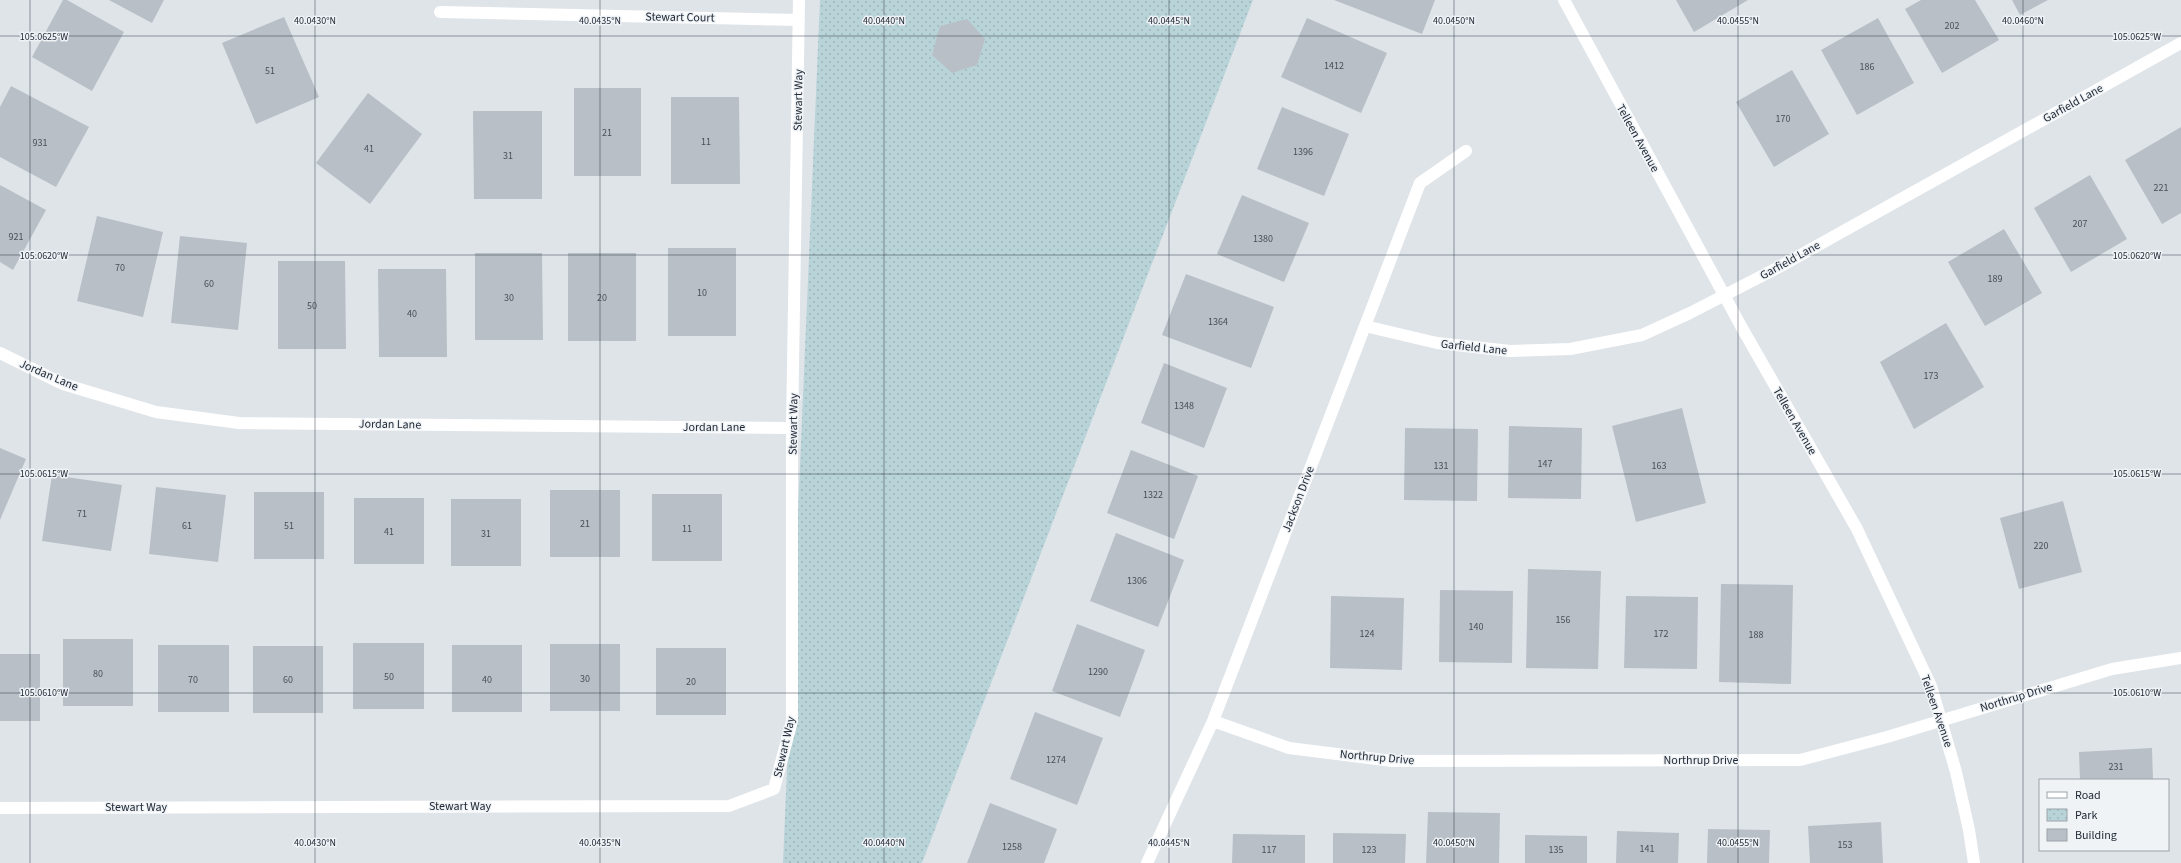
<svg xmlns="http://www.w3.org/2000/svg" width="2181" height="863" font-family="'Source Sans 3',sans-serif">
<style>
.park{fill:url(#park-dots)}
.building{fill:#b8bfc6}
.lines{fill:none;stroke-linecap:round;stroke-linejoin:round}
.minor{stroke:#fff;stroke-width:12}
.ticks{fill:none;stroke:#222a37;stroke-width:1;stroke-opacity:0.45}
.labels{text-anchor:middle;stroke-width:3;stroke-linejoin:round;paint-order:stroke}
.number-label{font-size:10px;fill:#484f5b}
.street-label{font-size:12px;fill:#222a37;stroke:#eff3f6}
.ticks-label{font-size:10px;text-anchor:middle;fill:#222a37;stroke:#eff3f6;stroke-width:3;stroke-linejoin:round;paint-order:stroke}
</style>
<defs>
<pattern id="park-dots" width="8" height="8" patternUnits="userSpaceOnUse"><rect width="8" height="8" fill="#b9d4d8"/><path d="M2 2h.1M6 6h.1" fill="none" stroke="#9fb6ba" stroke-width="1.8" stroke-linecap="round"/></pattern>
</defs>
<rect width="100%" height="100%" fill="#dfe4e9"/>
<path class="park" d="M820 0H1253L922 863H783Z"/>
<path class="building" d="M63 0H67L124 32 92 91 32 57Z
M109 0H164L152 23Z
M1334 0H1435L1422 34Z
M1676 0H1748L1694 32Z
M1921 0H1975L1999 40 1942 73 1905 9Z
M2012 0H2048L2020 15Z
M284 17 319 97 256 124 222 43Z
M1307 18 1387 53 1361 113 1281 77Z
M1878 18 1914 83 1857 115 1821 50Z
M967 19 985 39 977 65 952 73 932 55 940 26Z
M1792 70 1829 134 1774 167 1736 102Z
M11 86 89 127 56 187 0 157V107Z
M574 88H641V176H574Z
M368 93 422 134 370 204 316 163Z
M671 97H739L740 184H671Z
M1282 107 1349 134 1324 196 1257 169Z
M473 111H542V199H474Z
M2181 127V213L2162 224 2125 160Z
M2090 175 2127 239 2071 272 2034 208Z
M0 185 46 210 13 270 0 262Z
M1242 195 1309 223 1284 282 1217 254Z
M97 216 163 232 143 317 77 301Z
M2004 229 2042 293 1985 326 1948 262Z
M180 236 247 243 238 330 171 323Z
M668 248H736V336H668Z
M475 253H542L543 340H475Z
M568 253H636V341H568Z
M278 261H345L346 349H278Z
M378 269H446L447 357H379Z
M1186 274 1274 307 1251 368 1162 335Z
M1946 323 1984 387 1914 429 1880 362Z
M1164 363 1227 388 1204 448 1141 423Z
M1682 408 1706 503 1636 522 1612 426Z
M1509 426 1582 428 1581 499 1508 498Z
M1405 428 1478 429 1477 501 1404 500Z
M0 448 26 459 0 520Z
M1131 450 1198 476 1174 539 1107 513Z
M52 475 122 485 111 551 42 541Z
M156 487 226 495 218 562 149 554Z
M550 490H620V557H550Z
M254 492H324V559H254Z
M652 494H722V561H652Z
M354 498H424V564H354Z
M451 499H521V566H451Z
M2063 501 2082 572 2019 589 2000 518Z
M1116 533 1184 560 1158 627 1090 601Z
M1528 569 1601 571 1598 669 1526 668Z
M1721 584 1793 585 1791 684 1719 682Z
M1440 590 1513 591 1512 663 1439 662Z
M1331 596 1404 598 1402 670 1330 668Z
M1626 596 1698 597 1697 669 1624 668Z
M1077 624 1145 650 1120 717 1052 691Z
M63 639H133V706H63Z
M353 643H424V709H353Z
M550 644H620V711H550Z
M158 645H229V712H158Z
M452 645H522V712H452Z
M253 646H323V713H253Z
M656 648H726V715H656Z
M0 654H40V721H0Z
M1035 712 1103 738 1077 805 1010 779Z
M2152 748 2153 780H2080L2079 752Z
M990 803 1057 829 1044 863H967Z
M1428 812 1500 813 1499 863H1426Z
M1881 822 1883 863H1810L1808 826Z
M1708 829 1770 830 1769 863H1707Z
M1617 831 1679 833 1678 863H1616Z
M1333 833 1406 834 1405 863H1333Z
M1233 834 1305 835V863H1232Z
M1525 835 1587 836V863H1525Z"/>
<g class="lines">
<path class="minor" d="M1564 0 1742 328 1857 529 1931 686 1956 772 1969 830 1974 863
M440 12 799 20
M1365 326 1437 343 1510 351 1570 349 1642 335 1690 313 1779 267 2181 43
M0 353 63 384 156 412 239 423 792 428
M1213 721 1289 748 1392 761 1800 760 1887 737 2112 669 2181 658
M0 808 729 806 774 789 792 721V428L799 0
M1147 863 1213 721 1420 183 1466 151"/>
</g>
<path class="ticks" d="M30 0V863M315 0V863M600 0V863M884 0V863M1169 0V863M1454 0V863M1738 0V863M2023 0V863M0 36H2181M0 255H2181M0 474H2181M0 693H2181"/>
<g class="labels">
<g class="number-label">
<text x="1952" y="29">202</text>
<text x="1334" y="69">1412</text>
<text x="1867" y="70">186</text>
<text x="270" y="74">51</text>
<text x="1783" y="122">170</text>
<text x="607" y="136">21</text>
<text x="706" y="145">11</text>
<text x="40" y="146">931</text>
<text x="369" y="152">41</text>
<text x="1303" y="155">1396</text>
<text x="508" y="159">31</text>
<text x="2161" y="191">221</text>
<text x="2080" y="227">207</text>
<text x="16" y="240">921</text>
<text x="1263" y="242">1380</text>
<text x="120" y="271">70</text>
<text x="1995" y="282">189</text>
<text x="209" y="287">60</text>
<text x="702" y="296">10</text>
<text x="509" y="301">30</text>
<text x="602" y="301">20</text>
<text x="312" y="309">50</text>
<text x="412" y="317">40</text>
<text x="1218" y="325">1364</text>
<text x="1931" y="379">173</text>
<text x="1184" y="409">1348</text>
<text x="1545" y="467">147</text>
<text x="1441" y="469">131</text>
<text x="1659" y="469">163</text>
<text x="1153" y="498">1322</text>
<text x="82" y="517">71</text>
<text x="585" y="527">21</text>
<text x="187" y="529">61</text>
<text x="289" y="529">51</text>
<text x="687" y="532">11</text>
<text x="389" y="535">41</text>
<text x="486" y="537">31</text>
<text x="2041" y="549">220</text>
<text x="1137" y="584">1306</text>
<text x="1563" y="623">156</text>
<text x="1476" y="630">140</text>
<text x="1367" y="637">124</text>
<text x="1661" y="637">172</text>
<text x="1756" y="638">188</text>
<text x="1098" y="675">1290</text>
<text x="98" y="677">80</text>
<text x="389" y="680">50</text>
<text x="585" y="682">30</text>
<text x="193" y="683">70</text>
<text x="288" y="683">60</text>
<text x="487" y="683">40</text>
<text x="691" y="685">20</text>
<text x="1056" y="763">1274</text>
<text x="2116" y="770">231</text>
<text x="1845" y="848">153</text>
<text x="1012" y="850">1258</text>
<text x="1647" y="852">141</text>
<text x="1269" y="853">117</text>
<text x="1369" y="853">123</text>
<text x="1556" y="853">135</text>
</g>
<g class="street-label">
<text transform="translate(680 17) rotate(1)" y="4">Stewart Court</text>
<text transform="translate(798 100) rotate(-89)" y="4">Stewart Way</text>
<text transform="translate(2073 103) rotate(-29)" y="4">Garfield Lane</text>
<text transform="translate(1638 138) rotate(61)" y="4">Telleen Avenue</text>
<text transform="translate(1790 260) rotate(-29)" y="4">Garfield Lane</text>
<text transform="translate(1474 347) rotate(6)" y="4">Garfield Lane</text>
<text transform="translate(49 375) rotate(23)" y="4">Jordan Lane</text>
<text transform="translate(1795 421) rotate(60)" y="4">Telleen Avenue</text>
<text transform="translate(390 424) rotate(1)" y="4">Jordan Lane</text>
<text transform="translate(793 424) rotate(-89)" y="4">Stewart Way</text>
<text x="714" y="431">Jordan Lane</text>
<text transform="translate(1298 499) rotate(-69)" y="4">Jackson Drive</text>
<text transform="translate(2016 697) rotate(-17)" y="4">Northrup Drive</text>
<text transform="translate(1937 711) rotate(71)" y="4">Telleen Avenue</text>
<text transform="translate(784 747) rotate(-77)" y="4">Stewart Way</text>
<text transform="translate(1377 757) rotate(5)" y="4">Northrup Drive</text>
<text x="1701" y="764">Northrup Drive</text>
<text x="460" y="810">Stewart Way</text>
<text x="136" y="811">Stewart Way</text>
</g>
</g>
<g class="ticks-label">
<text x="315" y="24">40.0430°N</text>
<text x="600" y="24">40.0435°N</text>
<text x="884" y="24">40.0440°N</text>
<text x="1169" y="24">40.0445°N</text>
<text x="1454" y="24">40.0450°N</text>
<text x="1738" y="24">40.0455°N</text>
<text x="2023" y="24">40.0460°N</text>
<text x="2137" y="40">105.0625°W</text>
<text x="44" y="40">105.0625°W</text>
<text x="2137" y="259">105.0620°W</text>
<text x="44" y="259">105.0620°W</text>
<text x="2137" y="477">105.0615°W</text>
<text x="44" y="477">105.0615°W</text>
<text x="44" y="696">105.0610°W</text>
<text x="2137" y="696">105.0610°W</text>
<text x="315" y="846">40.0430°N</text>
<text x="600" y="846">40.0435°N</text>
<text x="884" y="846">40.0440°N</text>
<text x="1169" y="846">40.0445°N</text>
<text x="1454" y="846">40.0450°N</text>
<text x="1738" y="846">40.0455°N</text>
</g>
<rect x="2039" y="779" width="130" height="72" fill="#eff3f6" stroke="#9da3aa"/>
<rect x="2047" y="792" width="20" height="6" fill="#ffffff" stroke="#9da3aa"/>
<text x="2075" y="799" font-size="12" fill="#222a37">Road</text>
<rect x="2047" y="809" width="20" height="12" fill="url(#park-dots)" stroke="#9da3aa"/>
<text x="2075" y="819" font-size="12" fill="#222a37">Park</text>
<rect x="2047" y="829" width="20" height="12" fill="#b8bfc6" stroke="#9da3aa"/>
<text x="2075" y="839" font-size="12" fill="#222a37">Building</text>
</svg>
